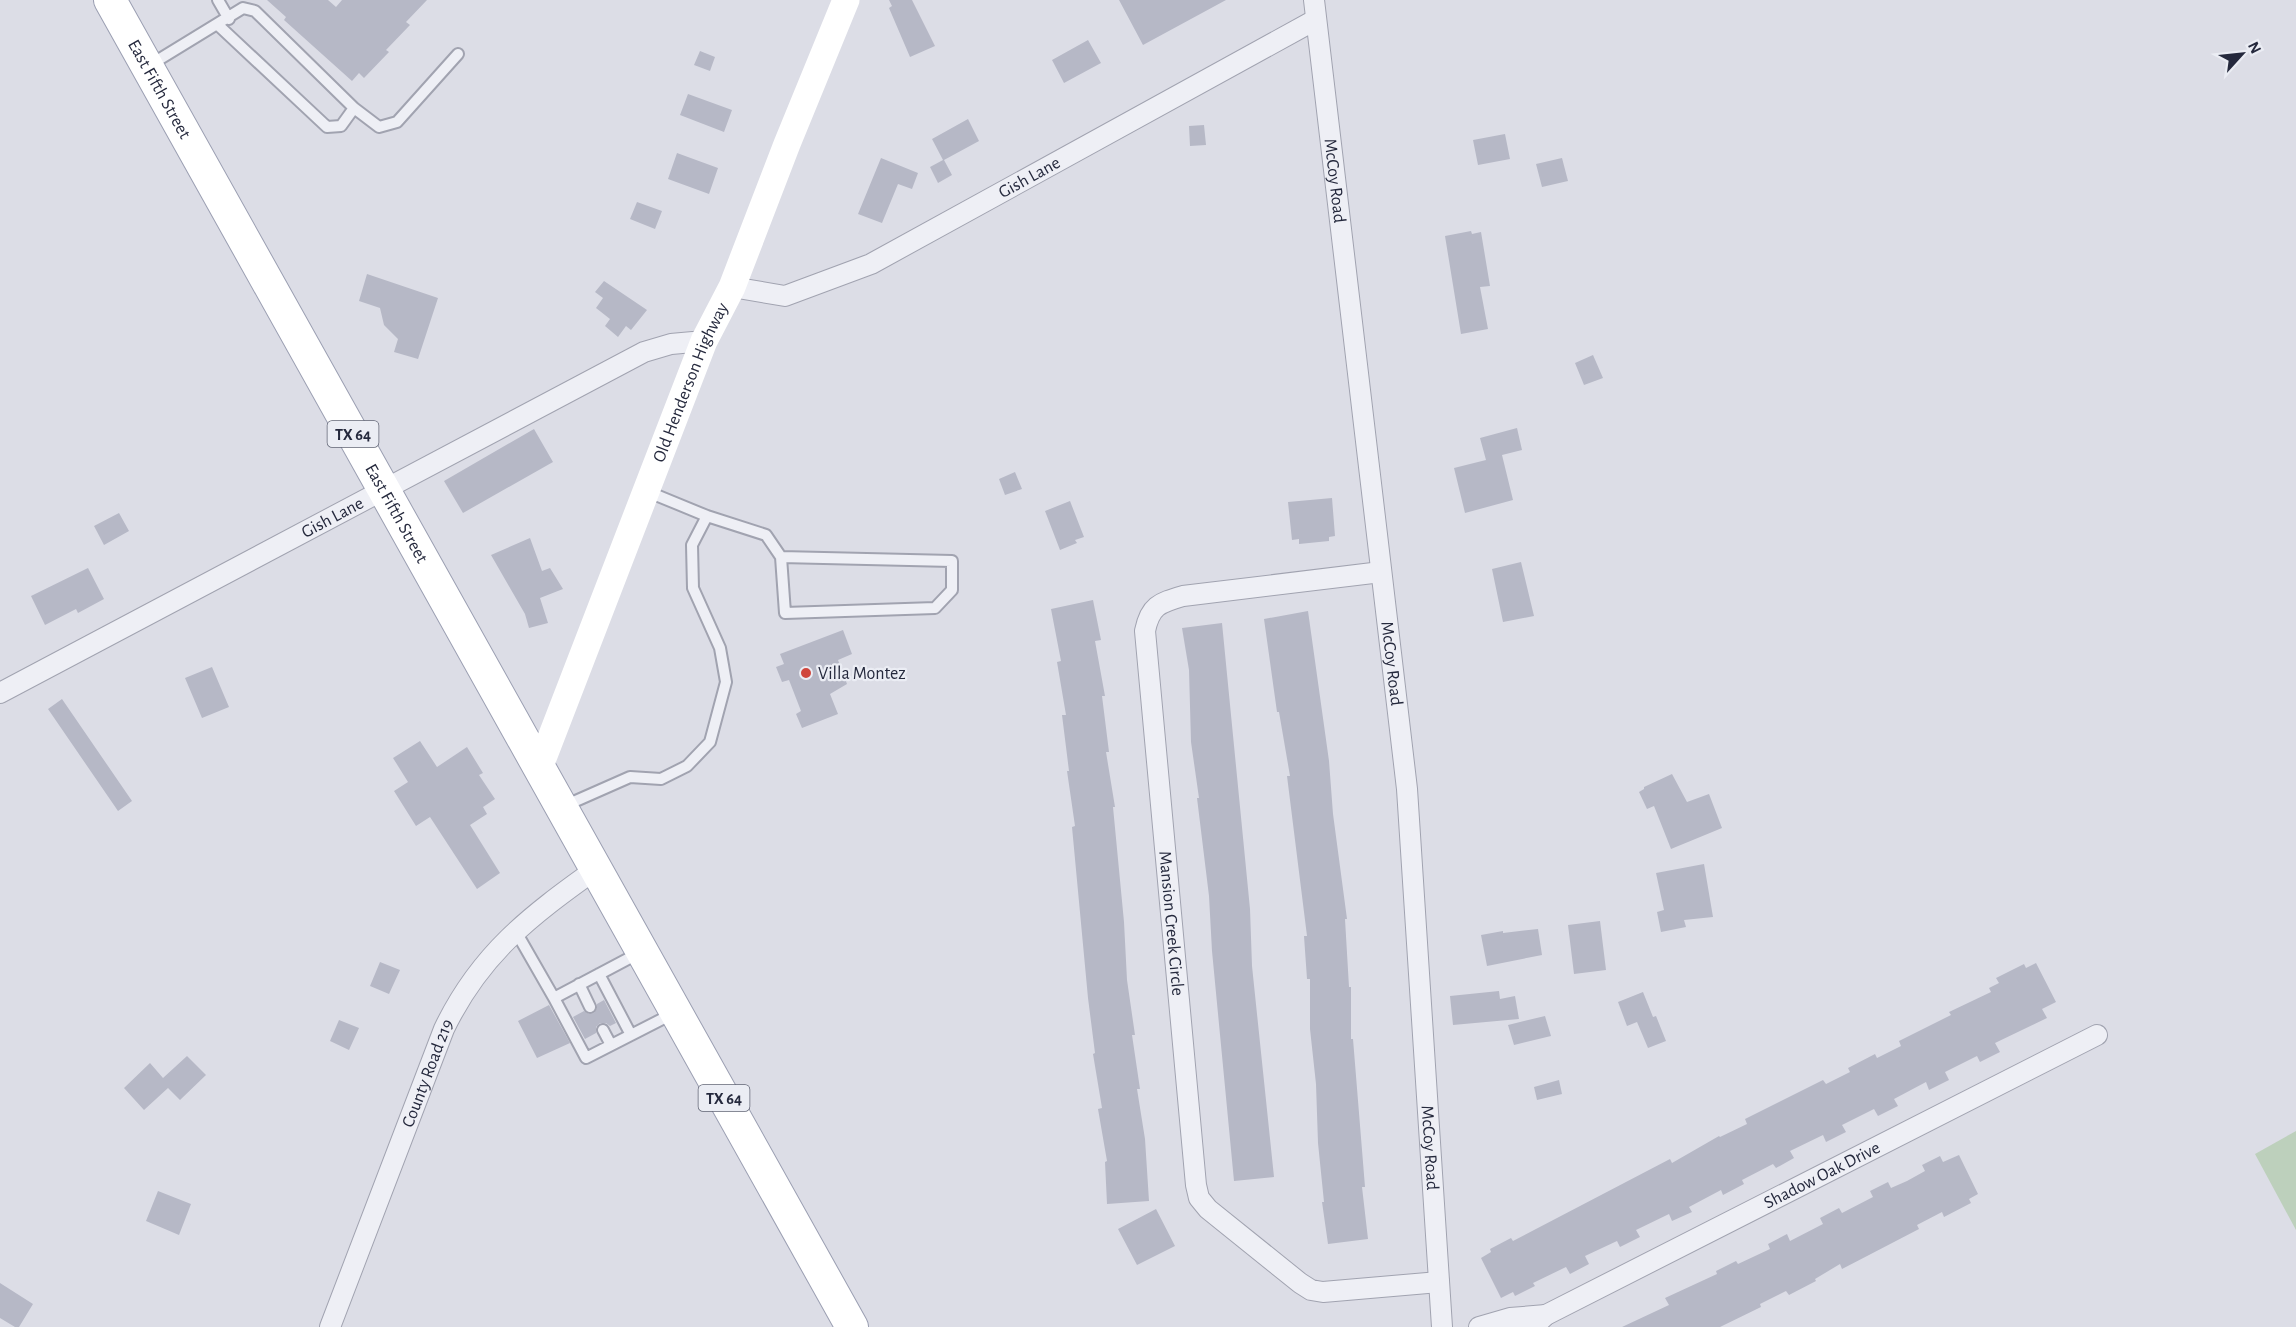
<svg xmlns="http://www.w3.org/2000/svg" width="2296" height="1327" font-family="'Alegreya Sans',sans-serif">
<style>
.green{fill:#bdd0bc}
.building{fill:#b6b8c6}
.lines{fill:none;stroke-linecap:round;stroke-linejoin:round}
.service-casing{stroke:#a1a3b0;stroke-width:14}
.minor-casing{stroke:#a1a3b0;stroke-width:22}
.primary-casing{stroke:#9b9fb2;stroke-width:34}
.service{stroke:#eeeff5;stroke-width:10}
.minor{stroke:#eeeff5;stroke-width:20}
.secondary{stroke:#fff;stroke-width:27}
.primary{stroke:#fff;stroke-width:32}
.poi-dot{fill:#d0463c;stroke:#ebedf4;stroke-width:2}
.labels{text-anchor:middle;stroke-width:4.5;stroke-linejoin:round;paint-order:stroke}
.shield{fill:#ebedf4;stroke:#606474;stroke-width:1.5}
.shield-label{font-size:16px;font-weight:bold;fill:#25293d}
.street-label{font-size:18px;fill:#25293d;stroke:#ebedf4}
.poi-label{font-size:18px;fill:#25293d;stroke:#ebedf4;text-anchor:start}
</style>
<rect width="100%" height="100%" fill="#dcdde6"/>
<path class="green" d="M2296 1131V1230L2255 1154Z"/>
<path class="building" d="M267 0H328L336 7 342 0H427L406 22 410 25 386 50 389 52 364 78 359 73 352 81 284 20 286 17Z
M889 0H912L935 46 910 57 889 8 892 6Z
M1119 0H1226L1143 45Z
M1088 40 1101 63 1064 83 1052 60Z
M700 51 715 57 710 71 694 65Z
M688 94 732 110 724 132 680 115Z
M968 119 979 141 944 160 952 175 938 183 930 167 943 160 932 139Z
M1204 125 1206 145 1190 146 1189 126Z
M1505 134 1510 159 1478 165 1473 140Z
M677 153 718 168 709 194 668 179Z
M881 158 918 173 912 189 898 184 882 223 858 214Z
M1562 158 1568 181 1542 187 1536 164Z
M637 202 662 211 655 229 630 219Z
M1471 231 1472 234 1481 232 1490 286 1480 287 1488 329 1461 334 1445 236Z
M367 274 438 298 418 359 394 352 398 339 384 325 380 308 359 301Z
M604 281 647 310 631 330 626 326 618 337 605 326 610 319 596 308 603 298 595 292Z
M1593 355 1603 378 1584 385 1575 363Z
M1517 428 1522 450 1502 455 1513 500 1465 513 1454 468 1486 460 1480 438Z
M534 429 553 462 463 513 444 481Z
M1015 472 1022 489 1005 495 999 479Z
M1332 498 1335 536 1329 537V541L1299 544V539L1292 540 1288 502Z
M1070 501 1084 537 1075 540 1077 543 1060 550 1045 511Z
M119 513 129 531 104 545 94 526Z
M530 538 542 571 550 568 563 589 540 598 548 623 529 628 525 614 491 555Z
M1521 562 1534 616 1503 622 1492 569Z
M88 568 104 599 78 613 76 609 45 625 31 596Z
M1093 600 1101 640 1095 641 1105 696H1102L1109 752H1106L1115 807H1113L1124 922 1127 980 1135 1035H1132L1140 1089H1137L1145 1139 1149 1201 1107 1204 1105 1162 1107 1161 1098 1109 1102 1108 1093 1054 1095 1053 1088 998 1072 827 1075 826 1067 771H1069L1062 715H1066L1057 662 1061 661 1051 609Z
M1308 611 1329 761 1333 814 1347 919H1345L1349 987H1351V1039H1353L1365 1187H1362L1368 1239 1328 1244 1322 1202H1324L1318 1143 1316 1084 1310 1029V979H1307L1304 936H1307L1287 776H1290L1279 712H1277L1264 619Z
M1222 623 1250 909 1252 966 1274 1177 1234 1181 1212 951 1209 896 1197 798H1199L1191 742 1189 670 1182 628Z
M843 630 852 654 838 660 847 684 830 694 838 714 802 728 796 714 801 711 789 680 782 682 776 667 784 664 780 654Z
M212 667 229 707 202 718 185 678Z
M62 699 132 801 118 811 48 709Z
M420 741 437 767 467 747 483 773 479 775 495 799 483 807 487 814 470 825 500 873 477 889 430 817 416 826 394 791 408 782 393 758Z
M1672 774 1687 802 1709 794 1722 828 1671 849 1654 806 1647 809 1639 792 1644 789V787Z
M1704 864 1713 917 1684 920 1686 927 1661 932 1657 912 1664 910 1656 873Z
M1600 921 1606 970 1574 974 1568 925Z
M1538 929 1542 955 1487 966 1481 935 1503 931V933Z
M380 962 400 970 389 994 370 986Z
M2036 963 2056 1002 2042 1009 2047 1018 1995 1043 2000 1052 1980 1062 1977 1056 1945 1072 1949 1080 1929 1090 1926 1082 1894 1099 1898 1106 1878 1116 1874 1109 1842 1125 1846 1132 1826 1142 1823 1135 1790 1151 1794 1158 1776 1168 1773 1164 1742 1180 1744 1184 1723 1195 1721 1190 1689 1207 1692 1212 1672 1221 1669 1214 1636 1230 1640 1237 1620 1247 1617 1241 1585 1256 1589 1264 1570 1274 1566 1267 1533 1283 1535 1286 1515 1296 1513 1292 1501 1298 1481 1258 1491 1252 1490 1249 1511 1238 1513 1241 1670 1159 1672 1163 1719 1136 1720 1137 1747 1124 1745 1119 1823 1080 1826 1084 1850 1072 1848 1068 1875 1054 1877 1058 1901 1046 1899 1041 1951 1015 1949 1012 1991 992 1989 988 1999 983 1996 978 2024 964 2026 968Z
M1499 991 1500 999 1515 996 1519 1019 1453 1025 1450 996Z
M1643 992 1653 1017 1656 1016 1666 1041 1648 1048 1637 1022 1627 1026 1618 1002Z
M604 1000 616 1023 610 1026 606 1023H600L596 1027V1033L585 1039 573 1017 584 1011 589 1014 594 1013 597 1008V1004Z
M549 1005 570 1043 537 1058 518 1021Z
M1545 1016 1551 1036 1514 1045 1508 1025Z
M339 1020 359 1028 349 1050 330 1041Z
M187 1056 206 1075 180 1100 168 1088 144 1110 124 1088 150 1063 163 1078Z
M1559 1080 1562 1094 1537 1100 1534 1087Z
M1959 1155 1978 1194 1969 1199 1971 1203 1944 1217 1942 1212 1917 1225 1919 1229 1869 1255 1842 1269 1840 1264 1815 1279 1816 1281 1789 1295 1786 1291 1760 1304 1761 1307 1720 1327H1622L1669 1305 1665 1298 1717 1274 1716 1271 1736 1261 1738 1264 1770 1249 1768 1244 1787 1234 1790 1241 1823 1224 1820 1218 1839 1208 1842 1213 1873 1197 1870 1191 1888 1182 1891 1188 1907 1181 1925 1171 1922 1165 1940 1156 1943 1162Z
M158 1191 191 1204 179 1235 146 1221Z
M1156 1209 1175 1246 1137 1265 1118 1229Z
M0 1283 33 1304 19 1327H15L0 1318Z"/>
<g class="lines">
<g class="service-casing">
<path id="service" d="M218 0 229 19
M150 65 243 8 255 11 354 108 341 126 327 127 218 25
M354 108 379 127 397 122 458 54
M646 491 707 516 766 535 781 557 785 613 935 608 952 590V561L781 557
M562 807 630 777 661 779 687 766 710 742 726 682 720 648 693 588 692 545 707 516
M515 930 554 998 639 953
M579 984 590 1007
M554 998 586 1058 631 1035 599 974
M603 1030 611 1045
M631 1035 674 1013"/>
</g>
<g class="minor-casing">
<g id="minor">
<path id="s1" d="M1314 0 1407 789 1442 1327"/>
<path id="s2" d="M732 287 785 296 871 264 1315 20"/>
<path id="s3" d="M1381 572 1183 596C1159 603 1150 606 1145 631L1196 1185 1199 1198 1208 1209 1300 1283 1311 1290 1323 1292 1439 1282"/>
<path id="s4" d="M0 693 644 352 671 344 704 341"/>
<path id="s5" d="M330 1327 444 1029C480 954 530 916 596 869"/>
<path d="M1479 1327 1510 1318 1546 1315"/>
<path id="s6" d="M1533 1327 1546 1315 2097 1035"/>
</g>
</g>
<g class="primary-casing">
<g id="primary">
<path id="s8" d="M110 0 852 1327"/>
</g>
</g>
<use href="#service" class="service"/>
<use href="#minor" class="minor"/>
<path class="secondary" id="s7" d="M540 766 704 341 732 287 787 144 846 0"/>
<use href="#primary" class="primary"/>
</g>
<circle class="poi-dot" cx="806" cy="673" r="6"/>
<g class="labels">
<g class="shield">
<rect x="327.5" y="421" width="51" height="26" rx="4.5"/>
<rect x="698.5" y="1085" width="51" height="26" rx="4.5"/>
</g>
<g class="shield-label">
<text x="353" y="440">TX 64</text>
<text x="724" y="1104">TX 64</text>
</g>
<g class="street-label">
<text dy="6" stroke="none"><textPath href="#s8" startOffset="102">East Fifth Street</textPath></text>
<text dy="6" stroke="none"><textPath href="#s2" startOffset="326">Gish Lane</textPath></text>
<text dy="6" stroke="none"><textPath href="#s1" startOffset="182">McCoy Road</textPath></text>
<text dy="6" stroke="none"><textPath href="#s7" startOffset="412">Old Henderson Highway</textPath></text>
<text dy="6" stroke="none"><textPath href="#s8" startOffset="588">East Fifth Street</textPath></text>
<text dy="6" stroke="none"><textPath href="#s4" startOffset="376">Gish Lane</textPath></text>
<text dy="6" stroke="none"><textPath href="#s1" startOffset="668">McCoy Road</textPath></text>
<text dy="6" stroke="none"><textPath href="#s3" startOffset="549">Mansion Creek Circle</textPath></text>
<text dy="6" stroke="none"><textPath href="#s5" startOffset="272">County Road 219</textPath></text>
<text dy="6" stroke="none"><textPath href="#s1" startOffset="1154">McCoy Road</textPath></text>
<text dy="6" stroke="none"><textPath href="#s6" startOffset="327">Shadow Oak Drive</textPath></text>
</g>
<g class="poi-label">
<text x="818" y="679">Villa Montez</text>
</g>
</g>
<g transform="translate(2242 54) rotate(63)" stroke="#ebedf4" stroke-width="4.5" paint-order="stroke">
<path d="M0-4.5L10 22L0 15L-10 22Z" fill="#25293d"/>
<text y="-9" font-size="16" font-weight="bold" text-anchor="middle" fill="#25293d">N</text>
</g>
</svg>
